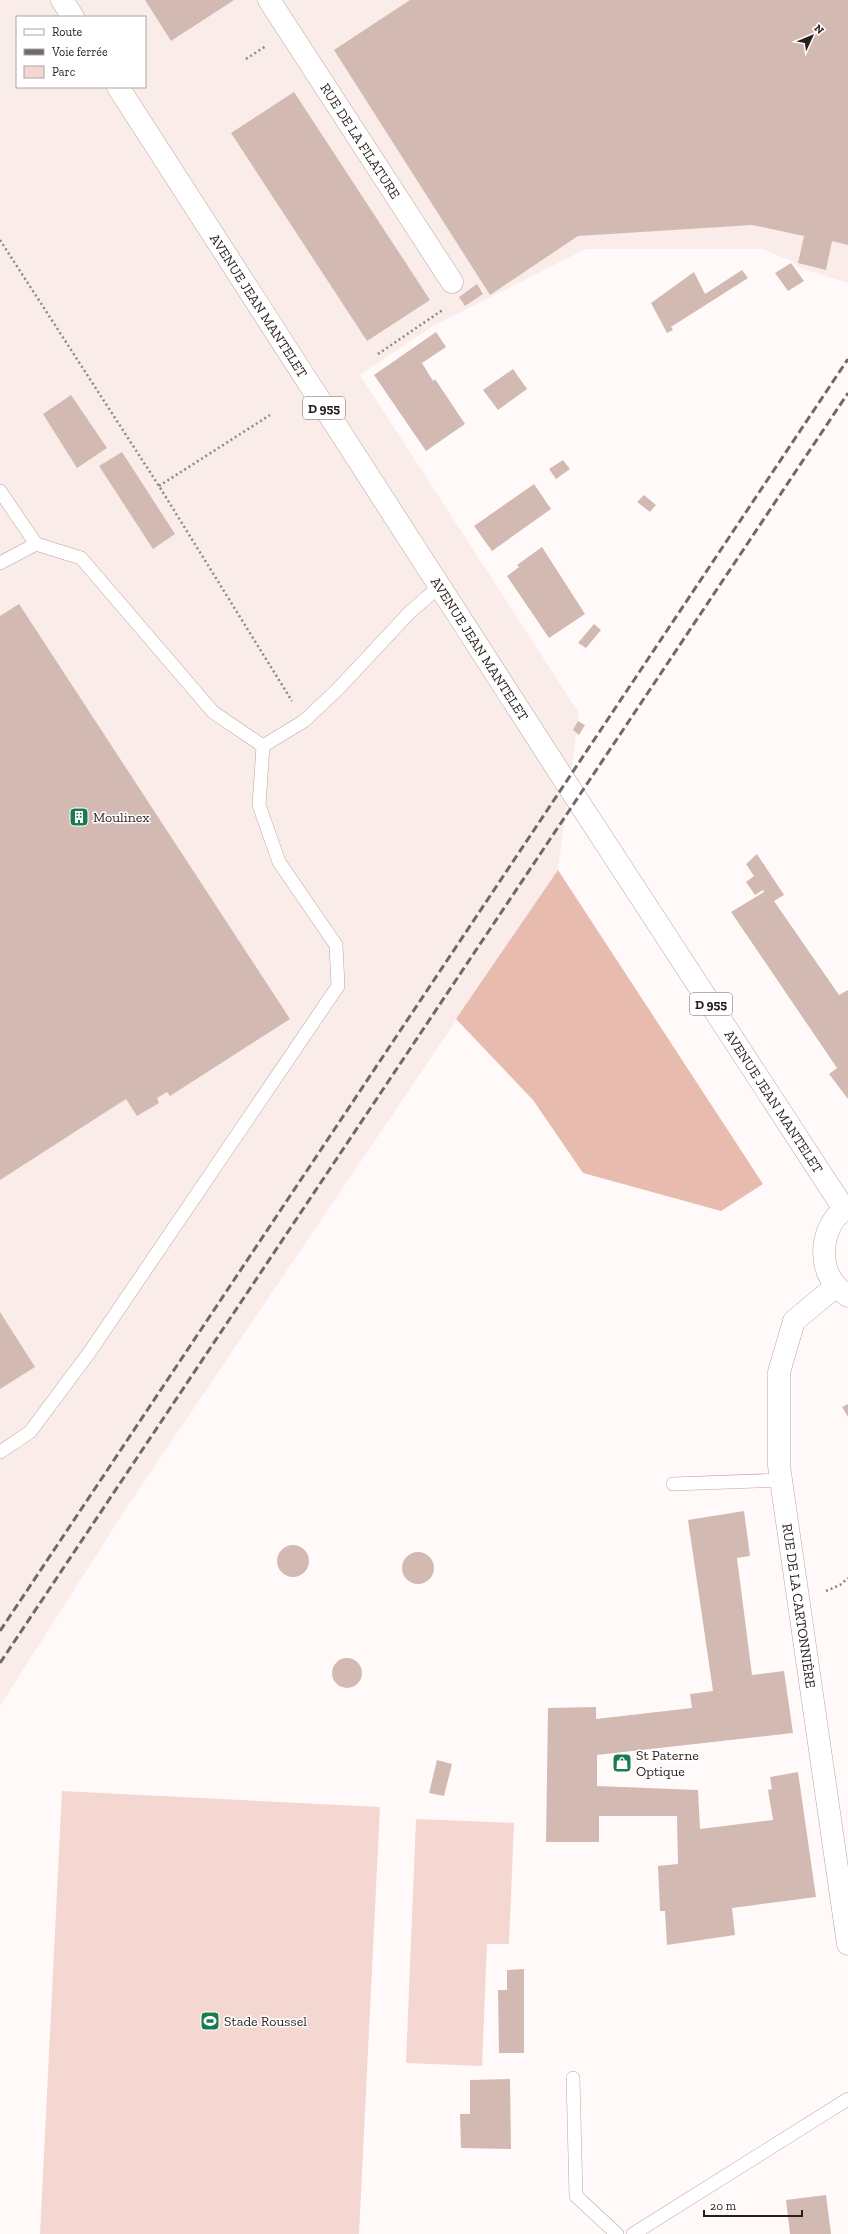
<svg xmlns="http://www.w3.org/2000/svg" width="848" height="2234" font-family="'Zilla Slab',serif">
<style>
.built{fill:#faece9;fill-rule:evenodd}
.green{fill:#f4d7d0}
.forest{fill:#e8bbaf}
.building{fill:#d2bab3}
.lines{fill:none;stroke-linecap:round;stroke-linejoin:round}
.service-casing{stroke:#bca59f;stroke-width:14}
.minor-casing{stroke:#bca59f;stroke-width:23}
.primary-casing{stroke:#bca59f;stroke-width:23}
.path{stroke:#8f8785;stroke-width:2.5;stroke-dasharray:2 3;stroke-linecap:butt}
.service{stroke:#fff;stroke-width:13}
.minor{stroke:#fff;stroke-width:22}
.primary{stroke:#fff;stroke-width:22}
.rail{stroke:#716967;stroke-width:3;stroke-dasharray:8 4;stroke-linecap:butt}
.labels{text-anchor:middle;stroke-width:3;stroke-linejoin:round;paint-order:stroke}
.shield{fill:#fff;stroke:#686260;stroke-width:1}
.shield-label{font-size:13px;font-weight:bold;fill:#281f1c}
.street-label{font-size:14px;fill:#281f1c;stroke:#fff}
.poi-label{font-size:14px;fill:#281f1c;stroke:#fff;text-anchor:start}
</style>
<rect width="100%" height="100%" fill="#fffaf9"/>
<path class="built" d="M0 0H848V283L797 267 792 261 762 249H586L433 326 360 375 579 713 558 870 129 1504 0 1706ZM17 17H145V87H17Z"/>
<path class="green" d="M62 1791 380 1807 359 2234H40Z
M416 1819 514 1823 509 1944H487L482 2066 406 2063Z"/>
<path class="forest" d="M558 870 763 1184 721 1211 583 1173 533 1100 456 1019Z"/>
<path class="building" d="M145 0H234L171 41Z
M410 0H848V245L832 241 826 270 798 263 804 236 752 225 578 236 490 295 334 50Z
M294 92 430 300 367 341 231 133Z
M791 263 804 281 788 291 775 273Z
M742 270 748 278 671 327 673 330 667 333 651 303 694 272 705 294Z
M477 284 483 294 465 306 459 297Z
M436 332 446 347 422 363 433 381 435 379 465 424 426 451 374 375Z
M513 369 527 389 498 410 483 390Z
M71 395 107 448 77 468 43 414Z
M122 452 175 534 153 549 99 466Z
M563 460 570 469 556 479 549 469Z
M534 484 551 509 492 551 474 526Z
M644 495 656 505 650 512 637 502Z
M542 547 585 614 549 638 507 576 519 567 517 565Z
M19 604 290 1019 170 1096 167 1092 157 1098 159 1103 137 1116 126 1099 0 1180V616Z
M594 624 601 630 586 648 578 643Z
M578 721 585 725 579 735 573 730Z
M757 854 784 895 774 901 839 995 848 990V1099L829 1074 837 1068 731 912 764 892 763 890 755 895 746 882 754 876 746 864Z
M0 1312 35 1367 0 1389Z
M848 1404V1417L842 1407Z
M744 1511 750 1556 737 1558 752 1675 784 1671 793 1733 597 1755V1786L698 1790 700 1829 773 1820 768 1790 772 1789 770 1777 798 1772 816 1897 732 1908 735 1935 667 1945 665 1911H660L658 1866 678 1864 677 1816H599V1842H546L548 1708 596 1707V1719L692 1708 690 1694 713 1691 688 1520Z
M277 1561a16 16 0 1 1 32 0a16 16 0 1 1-32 0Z
M402 1568a16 16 0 1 1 32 0a16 16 0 1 1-32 0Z
M332 1673a15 15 0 1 1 30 0a15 15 0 1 1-30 0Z
M437 1760 452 1764 444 1796 429 1793Z
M524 1969V2053H499L498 1990H507V1970Z
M510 2079 511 2149 461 2148 460 2114H470V2080Z
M826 2195 831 2234H790L786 2200Z"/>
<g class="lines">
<g class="service-casing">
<path id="service" d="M0 491 36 544
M0 563 36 544 81 558 213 712 263 746 304 721 337 690 410 612 439 587
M0 1452 30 1432 89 1353 338 986 336 945 279 862 259 805 263 746
M673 1484 781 1480
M573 2078 576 2196 617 2234
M633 2234 848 2099"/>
</g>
<g class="minor-casing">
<g id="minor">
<path id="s1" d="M269 0 452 282"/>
<path id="s2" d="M836 1286 794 1321 779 1372V1466L848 1944"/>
</g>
</g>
<g class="primary-casing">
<g id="primary">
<path d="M62 0 73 17"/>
<path id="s3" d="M118 87 565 781 844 1209"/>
<path d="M848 1207C822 1222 816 1263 836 1286 839 1290 844 1293 848 1296"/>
</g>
</g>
<path class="path" d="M246 59 266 46
M0 240 159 486 292 701
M378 354 444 309
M159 486 270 415
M826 1591 840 1585 848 1578"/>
<use href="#service" class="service"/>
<use href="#minor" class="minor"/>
<use href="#primary" class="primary"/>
<path class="rail" d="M0 1631 848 359
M0 1663 848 393"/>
</g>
<defs>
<g id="building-square" transform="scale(1)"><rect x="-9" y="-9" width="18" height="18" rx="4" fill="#1c7a50" stroke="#fff"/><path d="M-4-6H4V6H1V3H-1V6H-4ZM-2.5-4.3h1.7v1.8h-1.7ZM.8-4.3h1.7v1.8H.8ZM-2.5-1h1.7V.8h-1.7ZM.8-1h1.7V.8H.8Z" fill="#fff"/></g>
<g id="shop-square" transform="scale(1)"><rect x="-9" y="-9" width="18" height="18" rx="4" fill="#1c7a50" stroke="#fff"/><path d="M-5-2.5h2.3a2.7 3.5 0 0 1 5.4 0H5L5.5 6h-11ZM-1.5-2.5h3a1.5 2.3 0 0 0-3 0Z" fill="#fff"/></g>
<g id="stadium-square" transform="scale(1)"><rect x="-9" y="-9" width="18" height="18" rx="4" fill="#1c7a50" stroke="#fff"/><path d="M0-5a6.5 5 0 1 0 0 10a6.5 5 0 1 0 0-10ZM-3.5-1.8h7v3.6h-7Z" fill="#fff"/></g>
</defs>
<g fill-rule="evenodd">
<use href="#building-square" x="79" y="817"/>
<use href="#shop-square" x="622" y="1763"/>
<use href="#stadium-square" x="210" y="2021"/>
</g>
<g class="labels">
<g class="shield">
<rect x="303" y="397" width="42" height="22" rx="3"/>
<rect x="690" y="993" width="42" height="22" rx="3"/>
</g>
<g class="shield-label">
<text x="324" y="413">D 955</text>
<text x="711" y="1009">D 955</text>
</g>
<g class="street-label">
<text dy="5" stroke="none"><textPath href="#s1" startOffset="168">RUE DE LA FILATURE</textPath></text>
<text dy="5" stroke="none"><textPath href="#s3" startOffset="260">AVENUE JEAN MANTELET</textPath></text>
<text dy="5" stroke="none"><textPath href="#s3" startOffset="668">AVENUE JEAN MANTELET</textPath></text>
<text dy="5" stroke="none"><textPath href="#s3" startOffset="1208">AVENUE JEAN MANTELET</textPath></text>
<text dy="5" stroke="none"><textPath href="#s2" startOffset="343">RUE DE LA CARTONNIÈRE</textPath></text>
</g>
<g class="poi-label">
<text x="93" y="822">Moulinex</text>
<text x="636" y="1760">St Paterne<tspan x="636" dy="16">Optique</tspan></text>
<text x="224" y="2026">Stade Roussel</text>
</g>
</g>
<rect x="16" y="16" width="130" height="72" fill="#ffffff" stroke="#a9a5a4"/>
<rect x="24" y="29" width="20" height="6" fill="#ffffff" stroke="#a9a5a4"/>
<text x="52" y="36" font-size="12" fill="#281f1c">Route</text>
<rect x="24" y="49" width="20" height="6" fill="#716967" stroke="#a9a5a4"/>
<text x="52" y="56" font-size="12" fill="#281f1c">Voie ferrée</text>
<rect x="24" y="66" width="20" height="12" fill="#f4d7d0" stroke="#a9a5a4"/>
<text x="52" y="76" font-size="12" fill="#281f1c">Parc</text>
<g transform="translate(812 36) rotate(46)" stroke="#ffffff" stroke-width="3" paint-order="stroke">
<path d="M0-3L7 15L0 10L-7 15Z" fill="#281f1c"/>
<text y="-6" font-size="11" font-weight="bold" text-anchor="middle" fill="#281f1c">N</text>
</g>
<path d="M704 2210v6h98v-6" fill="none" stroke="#281f1c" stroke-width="2"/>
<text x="710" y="2210" font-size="12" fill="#281f1c" stroke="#ffffff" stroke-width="3" paint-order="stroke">20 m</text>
</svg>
